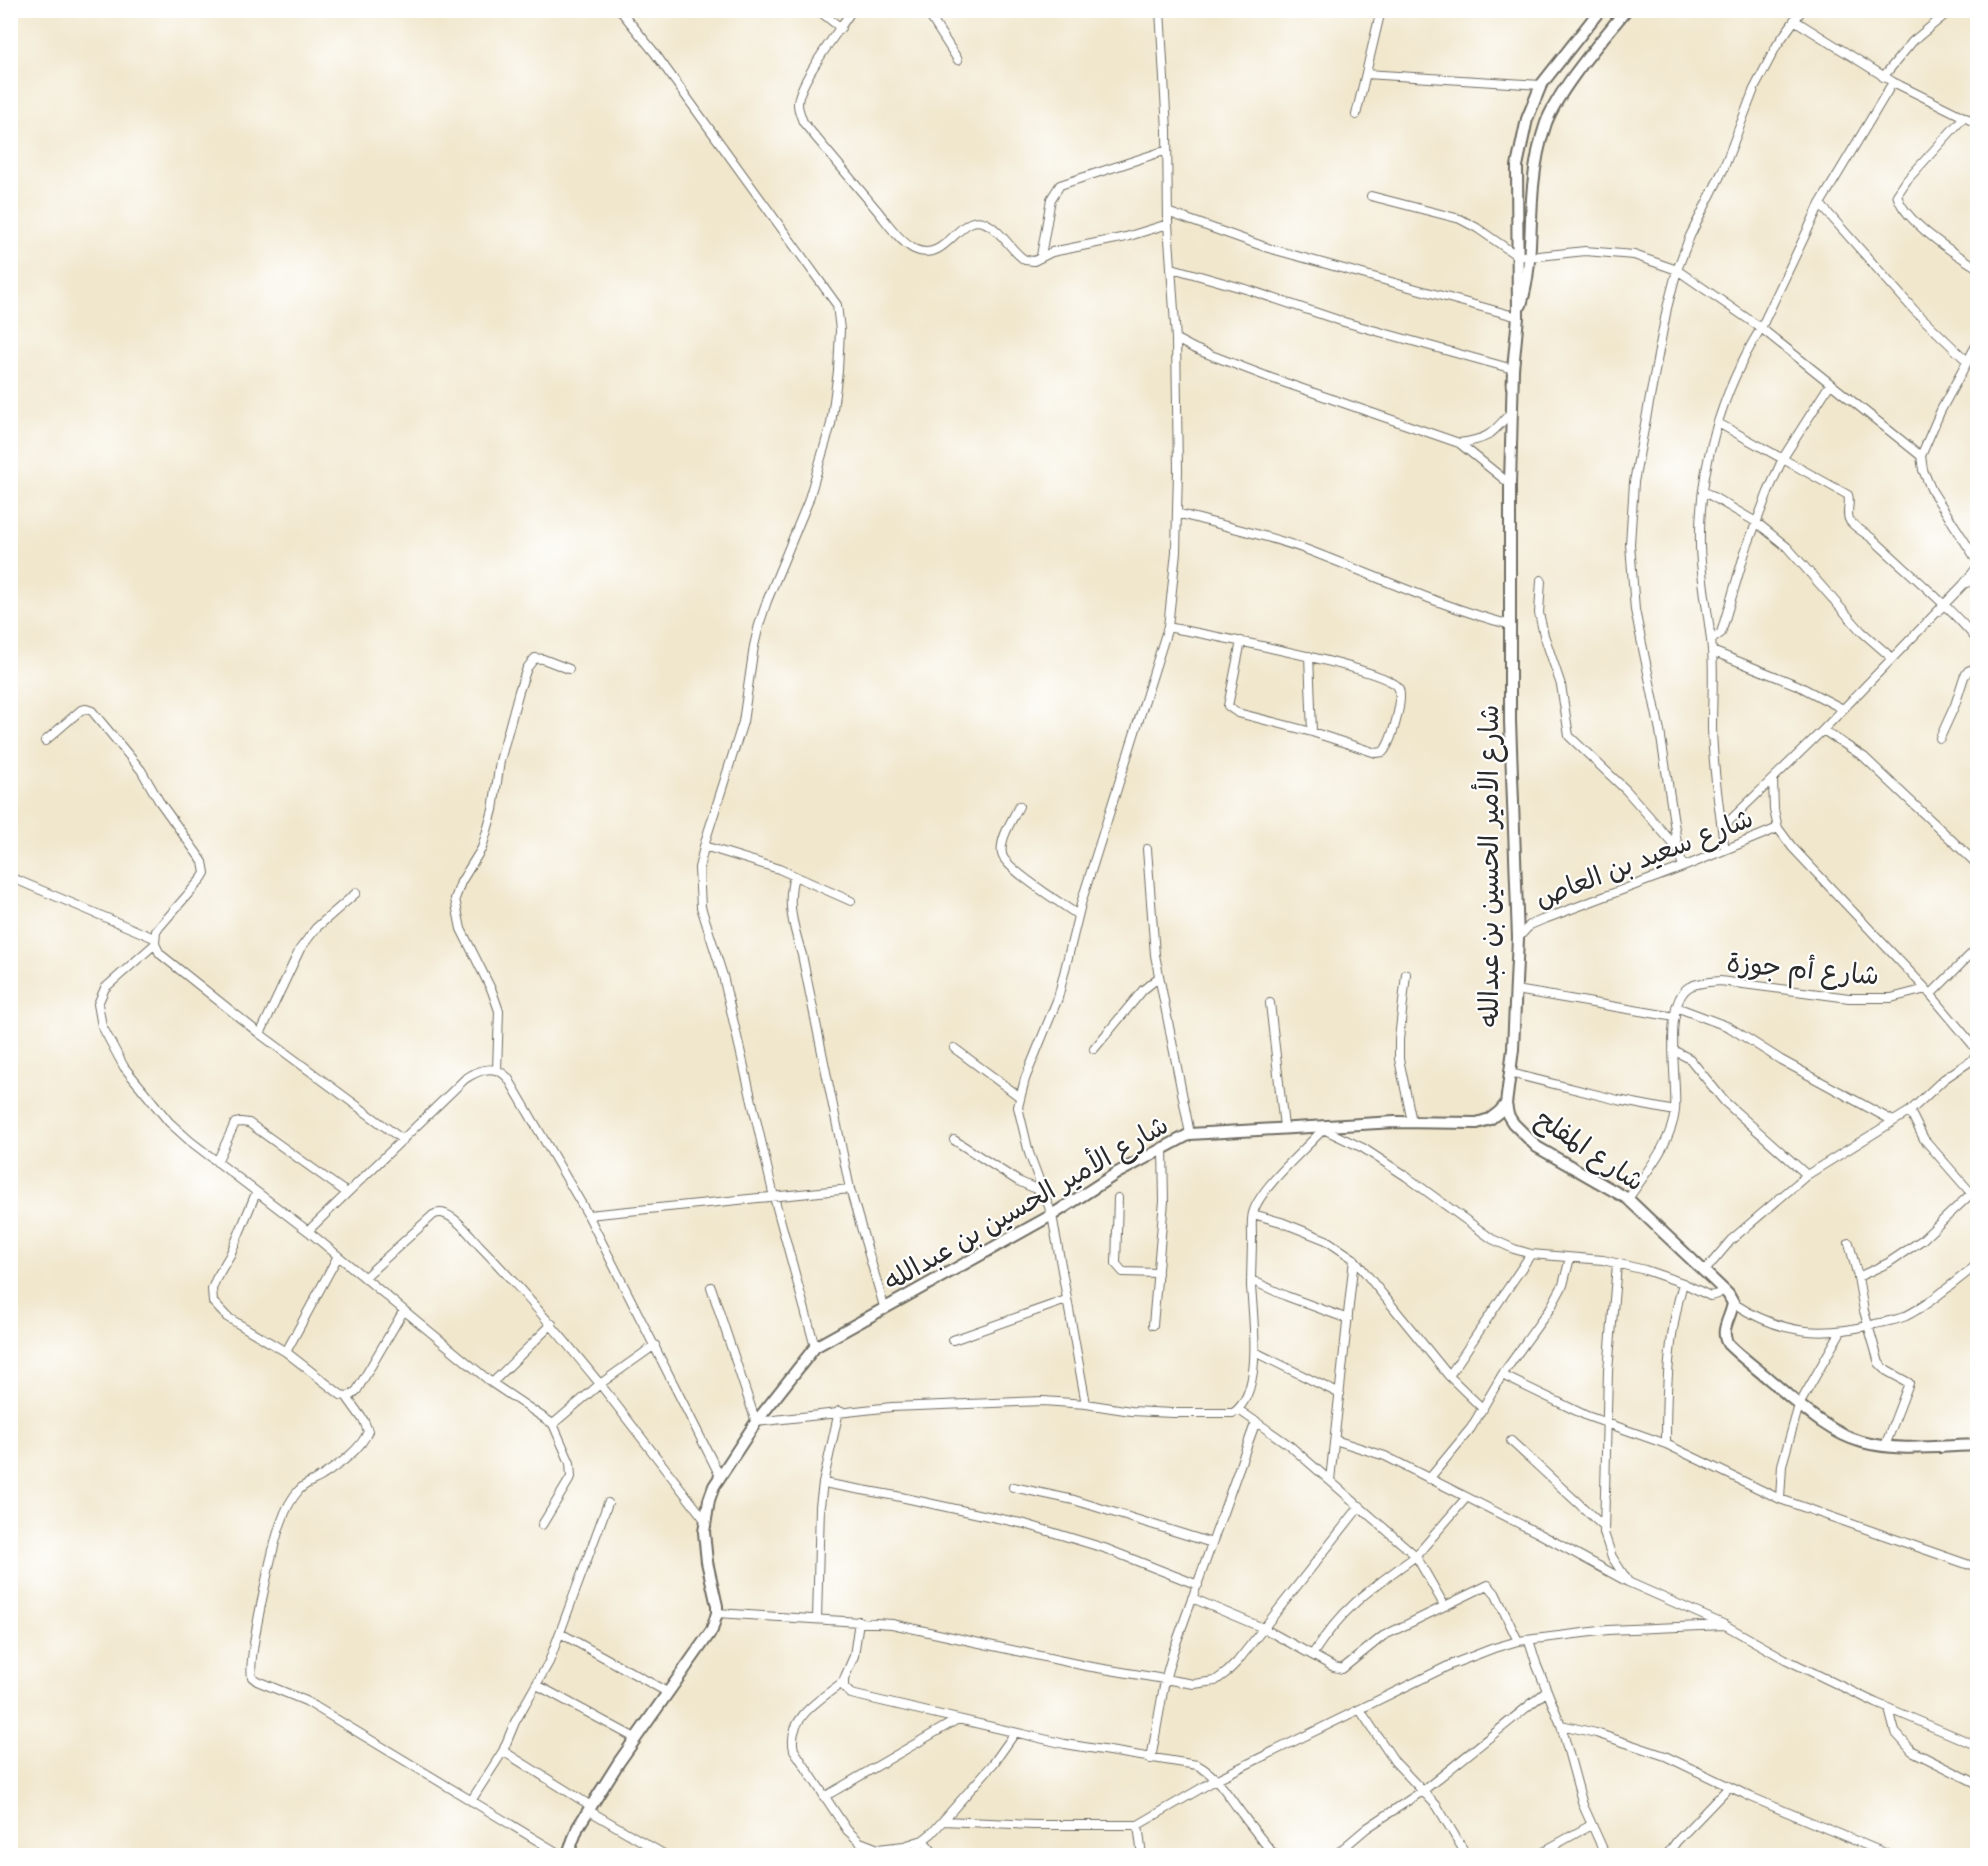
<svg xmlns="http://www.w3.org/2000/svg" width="1988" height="1866" font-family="'Indie Flower','Playpen Sans Arabic',sans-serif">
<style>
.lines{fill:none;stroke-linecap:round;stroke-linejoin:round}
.minor-casing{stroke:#706d64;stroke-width:10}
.tertiary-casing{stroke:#706d64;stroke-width:14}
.minor{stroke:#fff;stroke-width:8}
.tertiary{stroke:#fff;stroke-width:10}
.labels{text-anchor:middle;stroke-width:4.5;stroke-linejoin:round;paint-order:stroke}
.street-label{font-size:27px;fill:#2b2b2b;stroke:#fff}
</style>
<rect width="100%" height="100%" fill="#fff"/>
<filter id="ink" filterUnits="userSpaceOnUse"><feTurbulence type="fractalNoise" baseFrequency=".0167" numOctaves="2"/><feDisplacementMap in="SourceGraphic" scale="12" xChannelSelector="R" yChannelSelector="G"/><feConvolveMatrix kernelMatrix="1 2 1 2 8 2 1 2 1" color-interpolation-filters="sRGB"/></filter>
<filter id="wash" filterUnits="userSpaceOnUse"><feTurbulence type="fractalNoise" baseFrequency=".008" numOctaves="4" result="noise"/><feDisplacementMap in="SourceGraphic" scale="24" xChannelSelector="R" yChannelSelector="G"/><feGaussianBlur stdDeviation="1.35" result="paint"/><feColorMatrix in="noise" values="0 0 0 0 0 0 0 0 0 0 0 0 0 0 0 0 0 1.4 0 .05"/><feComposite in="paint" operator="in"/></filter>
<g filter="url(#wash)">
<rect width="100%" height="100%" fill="#f1e7cd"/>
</g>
<g filter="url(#ink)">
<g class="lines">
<g class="minor-casing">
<path id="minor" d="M620 10 654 52 837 305 840 330 838 371 831 424 808 502 767 601 759 625 754 646 743 722 706 839 699 868 701 907 723 976 774 1197 815 1347
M818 10 841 28
M852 10C839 31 798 82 798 104 798 110 801 116 803 122 827 151 852 180 876 209 887 222 899 241 914 249 948 266 960 206 989 225 1002 233 1009 247 1021 257L1025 260 1034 261 1052 252 1126 237 1168 224
M926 10 958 60
M1794 20 1893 82 1978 124
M1366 74 1541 85
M1883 77 1913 41 1951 10
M1356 115 1381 10
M1964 117 1907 180 1897 195C1904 222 1955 254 1978 268
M1371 196 1460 219 1477 228 1516 255 1530 257 1585 251 1634 255 1677 270 1761 328 1921 456
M1820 204 1914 310 1967 361
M1170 213 1268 248 1518 317
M1041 256 1051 199 1060 185 1167 150
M1172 268 1249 290 1344 322 1513 369
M1176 339 1195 349 1271 378 1459 443 1510 484
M1978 342 1941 410 1921 456 1923 470 1932 491 1978 562
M1718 423 1848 495C1851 503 1845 514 1850 521 1856 529 1868 534 1875 541 1910 574 1947 604 1978 641
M1459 443C1491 439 1492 433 1513 410
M1703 491 1756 522 1787 547 1861 631 1892 658
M1177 513C1219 525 1263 534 1305 549 1374 575 1439 606 1511 625
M1541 580 1539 613 1544 635 1561 685 1569 736 1626 790 1677 848
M1964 584 1978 578
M1168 627C1201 634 1384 667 1398 687 1405 698 1391 743 1383 752L1376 753 1312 732 1238 713 1228 706 1241 641
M1711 640 1721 633 1745 552 1768 492 1783 458 1830 384
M1712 651 1797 685 1843 709
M1309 656 1312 732
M1823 730 1864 757 1978 865
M1940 738 1955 705 1964 677 1968 671 1978 667
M45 741 81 710 86 709 92 711 141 770 159 801 203 862 205 873 202 878 156 931 155 944 160 954 260 1034 403 1140
M1773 779 1774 810 1778 828
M1019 806C1013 819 999 839 1002 854 1004 868 1064 905 1078 915
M1722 828 1823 730 1963 585 1978 566
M704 846 779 869 851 901
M1147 849 1155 955 1190 1134
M1725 850C1719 810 1713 768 1712 728 1712 702 1714 676 1712 650 1709 615 1701 581 1700 546 1698 470 1721 393 1761 328L1820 204 1893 82
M1683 867 1678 849 1660 731 1635 610 1630 544 1634 482 1667 308 1677 270 1690 236 1723 170 1754 89 1777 45 1802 10
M794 876C786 904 794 928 802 955L850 1189 885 1310
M10 877 154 938
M1518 938 1530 925 1542 920 1683 867 1778 828 1792 847 1926 989 1978 1051
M155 944 105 988 98 1004 102 1026 124 1067 169 1122 190 1141 308 1231 492 1383 553 1424 570 1463 571 1477 542 1525
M1406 974 1399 1040V1059L1412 1122
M1516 990 1675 1017
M1931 994 1978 947
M1270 1003 1284 1127
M1676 1007 1729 1027 1781 1060 1893 1121
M260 1034 300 949 316 928 356 893
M954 1048 1020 1097
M1094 1049 1143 990 1159 977
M1673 1050 1690 1059 1725 1102 1807 1175
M497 1070 499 1011 492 991 461 929 455 899 461 882 482 848 493 810 500 761 519 691 527 668 535 658 543 659 569 669
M1510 1073 1618 1100 1675 1111
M1910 1111 1924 1139 1971 1193
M1323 1129 1363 1148 1407 1177 1492 1239 1514 1249 1531 1254 1603 1260 1645 1270 1683 1283 1710 1296 1718 1294 1722 1289
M954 1140 1018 1181 1043 1192
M217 1162 235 1123 241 1122 249 1123 347 1193
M256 1193 230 1255 216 1279 212 1289 213 1302 227 1317 286 1352 341 1395 346 1396 364 1421 368 1431C362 1449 337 1466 322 1476 314 1481 305 1483 299 1490 290 1500 285 1511 281 1523 273 1544 247 1660 252 1677L257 1681 306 1701 563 1856
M1118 1198 1116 1264 1123 1272 1158 1273
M1628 1199C1646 1172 1671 1144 1675 1111 1678 1082 1662 1004 1689 987 1698 982 1710 982 1720 981L1849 998H1891L1926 989
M1253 1214 1281 1222 1326 1240 1354 1259 1449 1376 1483 1409
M588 1215 850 1189
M308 1231 465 1079C480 1069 495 1064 508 1078L588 1215 720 1476
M1849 1243 1858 1277 1864 1311 1879 1363 1887 1371 1909 1383 1885 1446
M1617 1264 1608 1371 1604 1533 1612 1557 1627 1580
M1704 1272 1731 1240 1807 1175 1910 1111 1944 1079 1978 1056
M365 1277 433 1215C437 1213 440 1212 445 1214 458 1219 470 1235 479 1245 522 1289 561 1336 600 1384L655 1345
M1858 1277 1888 1263 1922 1240 1978 1187
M1251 1280 1286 1296 1348 1319
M711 1287 756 1422 892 1407 1043 1401 1086 1404 1131 1411 1173 1413H1233C1264 1393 1253 1318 1251 1286 1251 1270 1252 1253 1252 1236 1252 1229 1251 1220 1253 1213 1260 1187 1307 1148 1326 1126
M1733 1303C1781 1334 1821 1338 1875 1324 1885 1322 1897 1320 1906 1316 1933 1302 1954 1282 1978 1264
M1153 1325 1164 1201 1163 1147
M953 1340 1066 1300
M286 1352 338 1256
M1255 1352 1340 1394
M1502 1375 1587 1416 1666 1444 1780 1499 1978 1568
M1449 1376 1531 1254
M492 1383 552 1324
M346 1396 352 1395 357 1390 404 1310
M1086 1404 1052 1215 1029 1153 1018 1107 1025 1079 1058 998 1082 900 1168 627 1176 552 1178 470 1176 339 1168 224 1167 130 1160 10
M1239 1410 1289 1445 1416 1556 1466 1498
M553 1424 600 1384 705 1520
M1335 1440 1385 1456 1540 1534 1628 1582 1725 1625 1785 1659 1876 1703 1978 1746
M1511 1441 1604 1527
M1666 1444C1666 1389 1668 1336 1683 1283
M1429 1479 1471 1428 1502 1375 1551 1307 1563 1285 1570 1258
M1330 1480 1354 1259
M823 1483 896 1496 1025 1524 1104 1548 1198 1585
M1013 1487 1074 1500 1212 1543
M1780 1499 1782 1465 1799 1405 1841 1331
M1192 1598 1263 1628 1334 1667 1342 1669 1383 1636 1488 1585 1495 1593 1518 1641
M717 1613 892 1624 1086 1666 1194 1684 1215 1681 1227 1672 1237 1662 1360 1506
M817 1619 820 1506 823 1483 839 1411
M859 1621 854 1656 844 1679V1687L851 1694 1065 1744 1197 1765C1218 1776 1228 1796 1242 1814 1252 1828 1264 1842 1275 1856
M560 1633 667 1692
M1529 1640 1537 1666 1561 1725 1596 1733 1665 1756 1751 1797 1892 1856
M1312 1655C1343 1607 1370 1589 1416 1556L1444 1605
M843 1682C821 1699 786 1718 794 1750L847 1830 860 1842 878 1849 904 1846 923 1840 936 1856
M537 1685 635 1738
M1889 1709 1895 1732 1912 1751 1978 1784
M1360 1710 1395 1762 1437 1806 1467 1856
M1561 1725 1583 1805 1606 1856
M503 1751 591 1806
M1151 1759 1165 1680 1173 1652 1256 1421
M824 1797 958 1719
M471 1801 503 1751 515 1722 549 1662 608 1503
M588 1810 667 1856
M943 1821 1034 1825H1138L1217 1779 1450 1665 1494 1648 1518 1641 1608 1630 1725 1625
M1138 1825 1142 1856
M913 1856 923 1840 932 1833 993 1764 1015 1733
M1334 1856 1367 1828 1424 1790 1547 1691
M1535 1856 1591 1825
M1666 1856 1677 1841 1729 1787"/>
</g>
<g class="tertiary-casing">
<path id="tertiary" d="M1521 305C1533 266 1529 226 1533 186 1535 165 1539 143 1546 123 1560 87 1601 41 1626 10
M1506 1104 1508 1115 1513 1123 1537 1147 1628 1199 1728 1294 1733 1303C1731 1318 1719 1330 1728 1344 1741 1357 1756 1368 1770 1380 1798 1403 1826 1432 1862 1442 1899 1452 1940 1446 1978 1445
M567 1856 578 1827 619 1762 712 1630 717 1613V1606L707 1562 704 1532 709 1500 714 1486 756 1422 815 1347 1052 1215 1117 1173 1190 1134 1395 1122 1477 1123 1490 1119 1499 1112 1506 1104 1513 1049 1518 938 1510 721V484L1513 369 1518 317 1517 166 1527 119 1541 85 1600 10"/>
</g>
<use href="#minor" class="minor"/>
<use href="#tertiary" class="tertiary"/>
</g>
</g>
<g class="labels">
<g class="street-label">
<text transform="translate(1644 858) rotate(-21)" y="9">شارع سعيد بن العاص</text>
<text transform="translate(1489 866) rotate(-90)" y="9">شارع الأمير الحسين بن عبدالله</text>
<text transform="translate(1803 969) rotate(5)" y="9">شارع أم جوزة</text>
<text transform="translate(1590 1150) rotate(34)" y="9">شارع المفلح</text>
<text transform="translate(1026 1203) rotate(-30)" y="9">شارع الأمير الحسين بن عبدالله</text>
</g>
</g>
<rect width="1988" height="1866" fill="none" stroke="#fff" stroke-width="36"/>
</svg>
